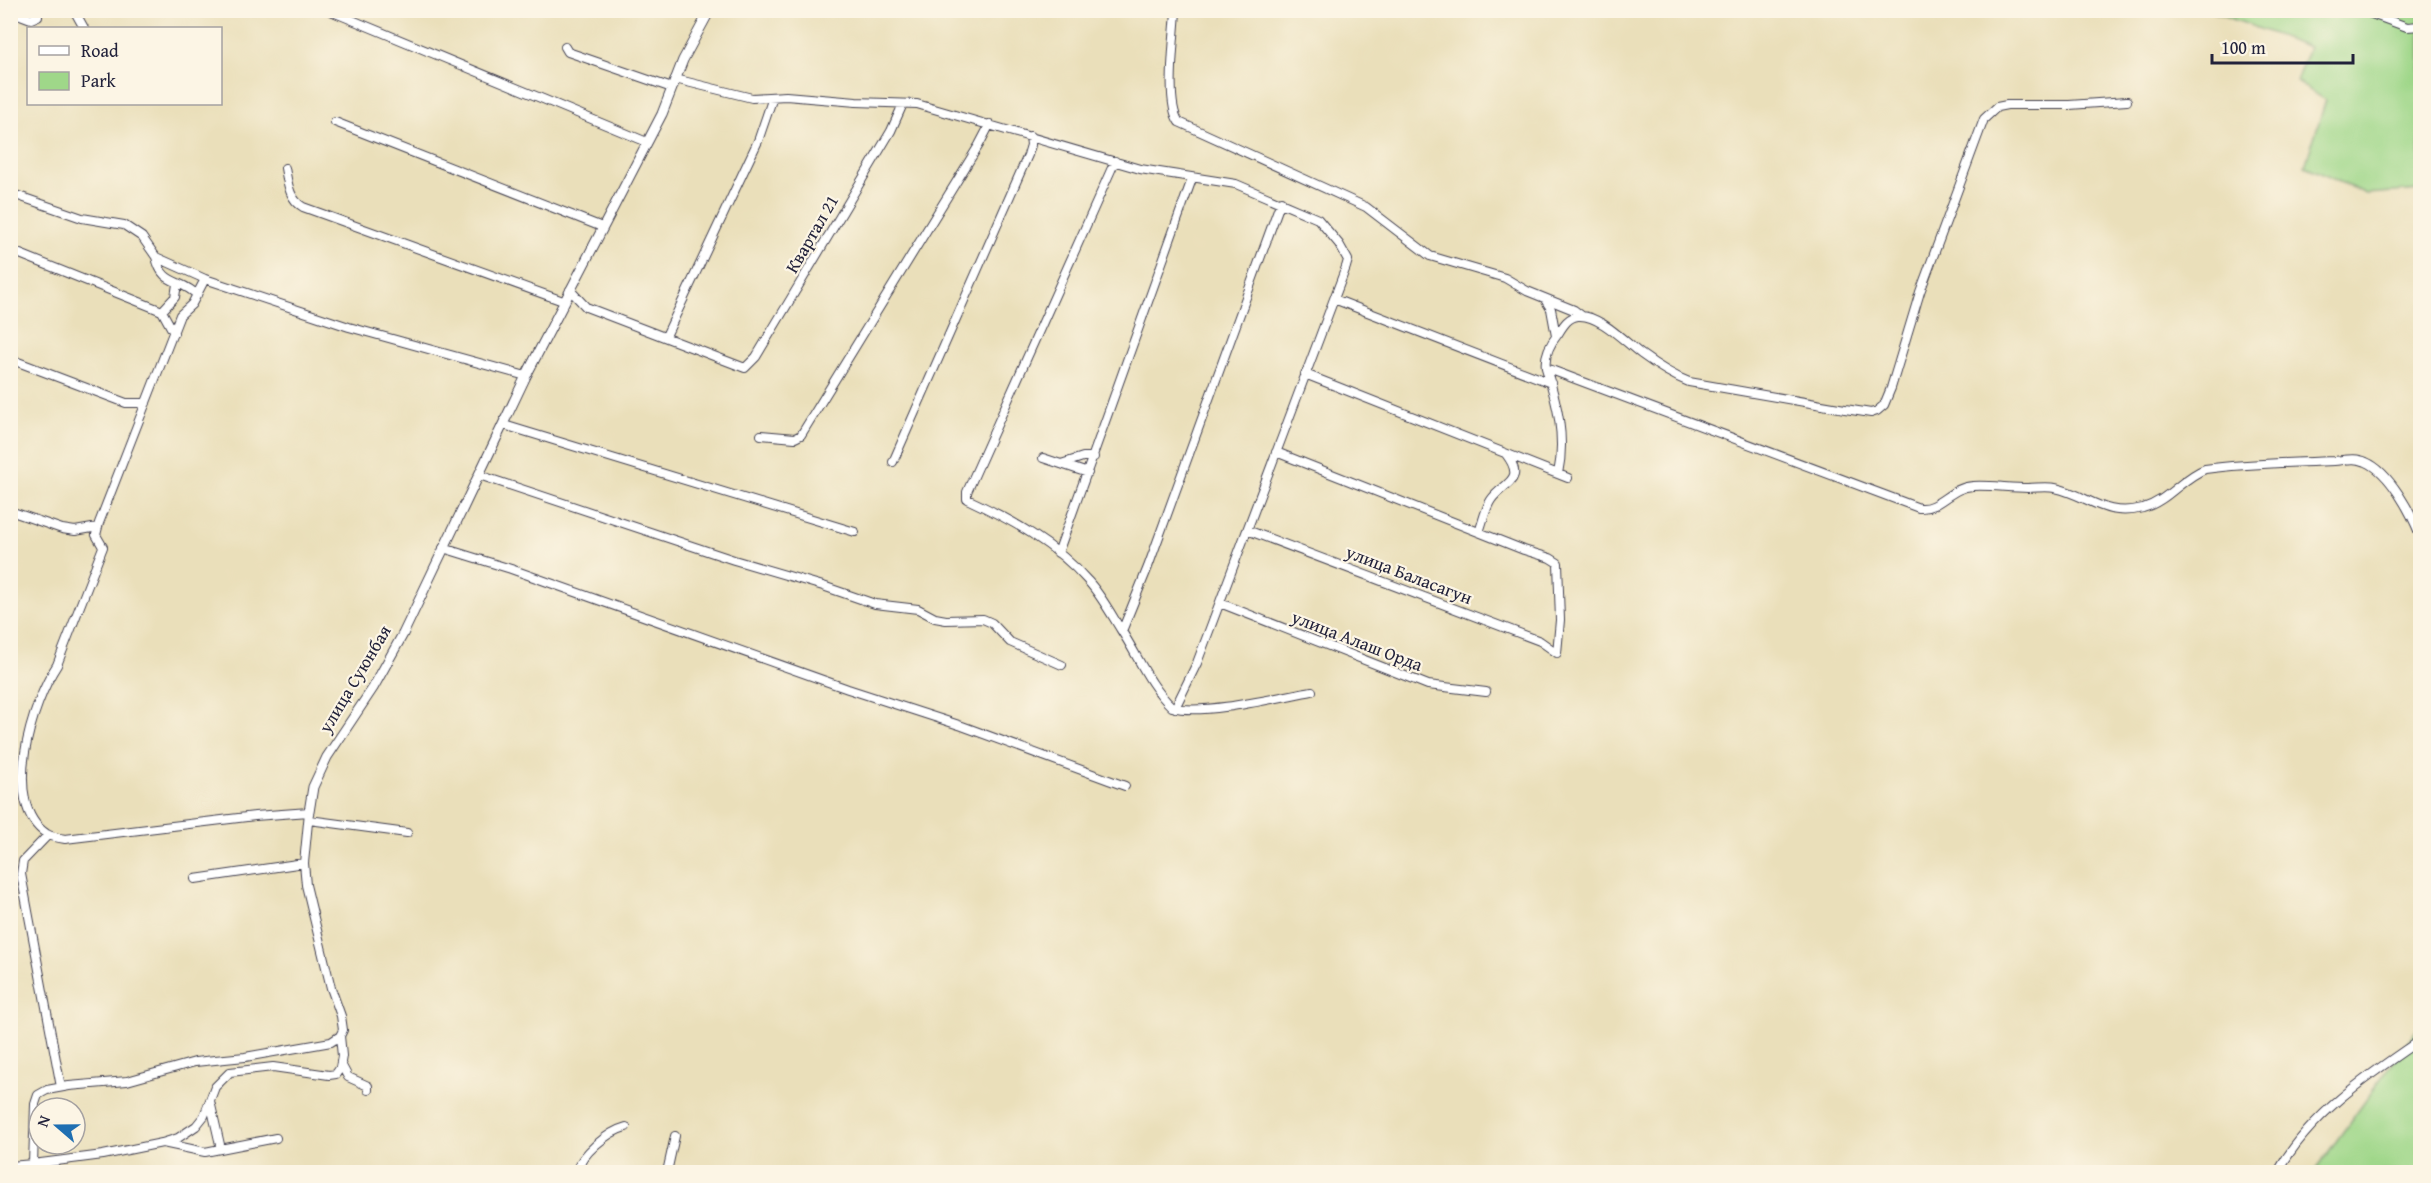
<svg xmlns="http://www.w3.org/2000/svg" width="2431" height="1183" font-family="'Gentium Book Plus',serif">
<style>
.green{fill:#9fd789;stroke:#607c62;stroke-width:1.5}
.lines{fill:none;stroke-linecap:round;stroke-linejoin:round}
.minor-casing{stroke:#403e4e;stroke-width:10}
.tertiary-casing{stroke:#403e4e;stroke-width:11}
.minor{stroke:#fff;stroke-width:8}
.tertiary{stroke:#fff;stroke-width:9}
.labels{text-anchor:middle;stroke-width:4.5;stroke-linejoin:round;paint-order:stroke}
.street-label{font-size:18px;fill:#22223b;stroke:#fcf5e5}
</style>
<rect width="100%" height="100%" fill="#fcf5e5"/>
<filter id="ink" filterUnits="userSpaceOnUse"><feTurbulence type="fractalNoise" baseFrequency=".0167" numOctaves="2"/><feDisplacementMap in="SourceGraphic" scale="12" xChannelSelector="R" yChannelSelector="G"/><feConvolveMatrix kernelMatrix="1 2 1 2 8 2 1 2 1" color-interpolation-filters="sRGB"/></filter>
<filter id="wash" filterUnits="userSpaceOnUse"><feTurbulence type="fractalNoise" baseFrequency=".008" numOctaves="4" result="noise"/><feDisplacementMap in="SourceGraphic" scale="24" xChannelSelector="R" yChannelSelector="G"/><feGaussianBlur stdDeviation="1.35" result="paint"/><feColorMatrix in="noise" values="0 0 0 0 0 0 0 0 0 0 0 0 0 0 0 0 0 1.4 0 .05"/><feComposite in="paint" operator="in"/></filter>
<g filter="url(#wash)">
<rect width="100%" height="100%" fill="#eadfba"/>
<path class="green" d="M2211 11H2420V190L2366 194 2305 166 2326 100 2296 82 2309 47Z
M2420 1025V1172H2314Z"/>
</g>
<g filter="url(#ink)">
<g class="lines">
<g class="minor-casing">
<path id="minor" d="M74 10 84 28
M328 10 647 142
M1176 10C1175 36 1165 103 1179 122L1366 207 1430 256 1505 278 1527 291 1574 310 1582 316
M2361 10 2407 27 2420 26
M10 11 31 19 38 16V10
M565 47 568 52 672 88
M675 79 752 98 786 96 856 102 917 104 1140 169 1236 184 1318 219 1339 244 1348 260 1346 267 1197 663 1175 708
M2127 101 2069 105H2007L1997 107 1984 119 1920 292 1891 388 1884 405 1877 411 1871 413 1845 409 1689 382C1671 375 1656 365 1641 354 1625 342 1599 314 1578 316 1568 317 1563 326 1558 334 1550 344 1544 355 1546 368L1919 508C1939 510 1950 487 1973 486 1991 485 2009 488 2028 488 2037 488 2046 486 2055 488 2089 495 2103 518 2143 508 2168 501 2182 478 2205 469 2248 463 2291 463 2334 461 2345 460 2356 457 2366 462 2390 472 2411 513 2420 535
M335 122 602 227
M1115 161 967 492V499C1010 519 1056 544 1088 581 1101 595 1111 614 1121 630 1138 656 1149 685 1172 707 1202 716 1279 697 1312 691
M285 168C288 184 289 199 303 207L563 301
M10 193 82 218 124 225 142 237 156 257 205 279 349 327 526 376
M10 250 162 311 174 333
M156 257C162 286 180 278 197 295
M570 290 586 307 745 368 756 357 891 131 903 104
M1334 299 1551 383
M1546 301 1551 309 1556 336
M162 311 175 297 177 284
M666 336 758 141 773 97
M10 359 126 403H146
M1546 368C1557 403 1566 437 1558 474
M1305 374 1568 478
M504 425 855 532
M761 435 795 438 801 435 979 145 990 124
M1276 452 1524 550 1550 558 1558 563 1560 620 1557 653
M1043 458 1088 473
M893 462 1028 155 1031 145 1030 136
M1061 464 1083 457H1094
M479 475 734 560 823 586 875 604 918 609 935 618 946 620 983 619 992 623 1010 642 1062 665
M10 511 62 529 75 531 98 527
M1247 530 1540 641 1557 653
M1479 532C1483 522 1485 509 1491 500 1503 482 1527 482 1506 454
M443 548 511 569 848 689 962 726 1125 786
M1058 553 1192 179
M1220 603 1428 685 1486 692
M1122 631 1148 567 1281 201
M309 820 407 833
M48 835 23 861 21 874 61 1087
M195 879 304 863
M341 1064 348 1077 368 1086V1090
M210 1101 221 1149
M163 1143 205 1152 276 1138
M33 1164 103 1155 162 1143 178 1138 196 1126 204 1116 215 1087 230 1072 273 1067 329 1075 336 1074 340 1068 342 1056 340 1036 343 1030 341 1016 331 988 306 885 304 863 309 812 255 816 65 839C59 838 52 837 47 834 0 804 32 703 57 665L103 547 96 535 99 523 180 315 192 304 205 279
M10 1166 33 1164 35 1104 38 1095 47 1090 69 1086 127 1081 195 1062 245 1057 314 1045 331 1042 340 1036
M576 1172C582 1154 607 1132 626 1127
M667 1172 675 1136
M2278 1172C2309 1115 2367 1076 2420 1040"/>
</g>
<g class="tertiary-casing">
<path id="tertiary" d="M309 812 313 787 327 757 373 688 403 634 526 376 662 114 683 60 710 10"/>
</g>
<use href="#minor" class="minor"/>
<use href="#tertiary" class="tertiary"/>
</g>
</g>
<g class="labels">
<g class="street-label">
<text transform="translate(812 234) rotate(-60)" y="6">Квартал 21</text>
<text transform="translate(1409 575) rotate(21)" y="6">улица Баласагун</text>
<text transform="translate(1357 641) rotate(21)" y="6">улица Алаш Орда</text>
<text transform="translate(355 679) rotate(-59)" y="6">улица Суюнбая</text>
</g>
</g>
<rect width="2431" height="1183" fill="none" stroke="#fcf5e5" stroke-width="36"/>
<rect x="27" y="27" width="195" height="78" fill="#fcf5e5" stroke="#a5a1a1" stroke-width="1.5"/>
<rect x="39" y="46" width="30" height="9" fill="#ffffff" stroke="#a5a1a1" stroke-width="1.5"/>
<text x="81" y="57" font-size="18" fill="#22223b">Road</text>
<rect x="39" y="72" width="30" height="18" fill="#9fd789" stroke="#a5a1a1" stroke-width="1.5"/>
<text x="81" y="87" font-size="18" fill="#22223b">Park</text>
<g transform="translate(57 1126) rotate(290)"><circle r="28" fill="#fcf5e5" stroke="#a5a1a1" stroke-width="1.5"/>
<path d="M0-4.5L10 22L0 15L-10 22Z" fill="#1f6fb2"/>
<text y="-9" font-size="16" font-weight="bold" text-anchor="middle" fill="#22223b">N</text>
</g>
<path d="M2212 54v9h141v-9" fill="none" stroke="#22223b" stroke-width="3"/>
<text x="2221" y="54" font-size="18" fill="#22223b" stroke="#fcf5e5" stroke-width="4.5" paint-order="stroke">100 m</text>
</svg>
